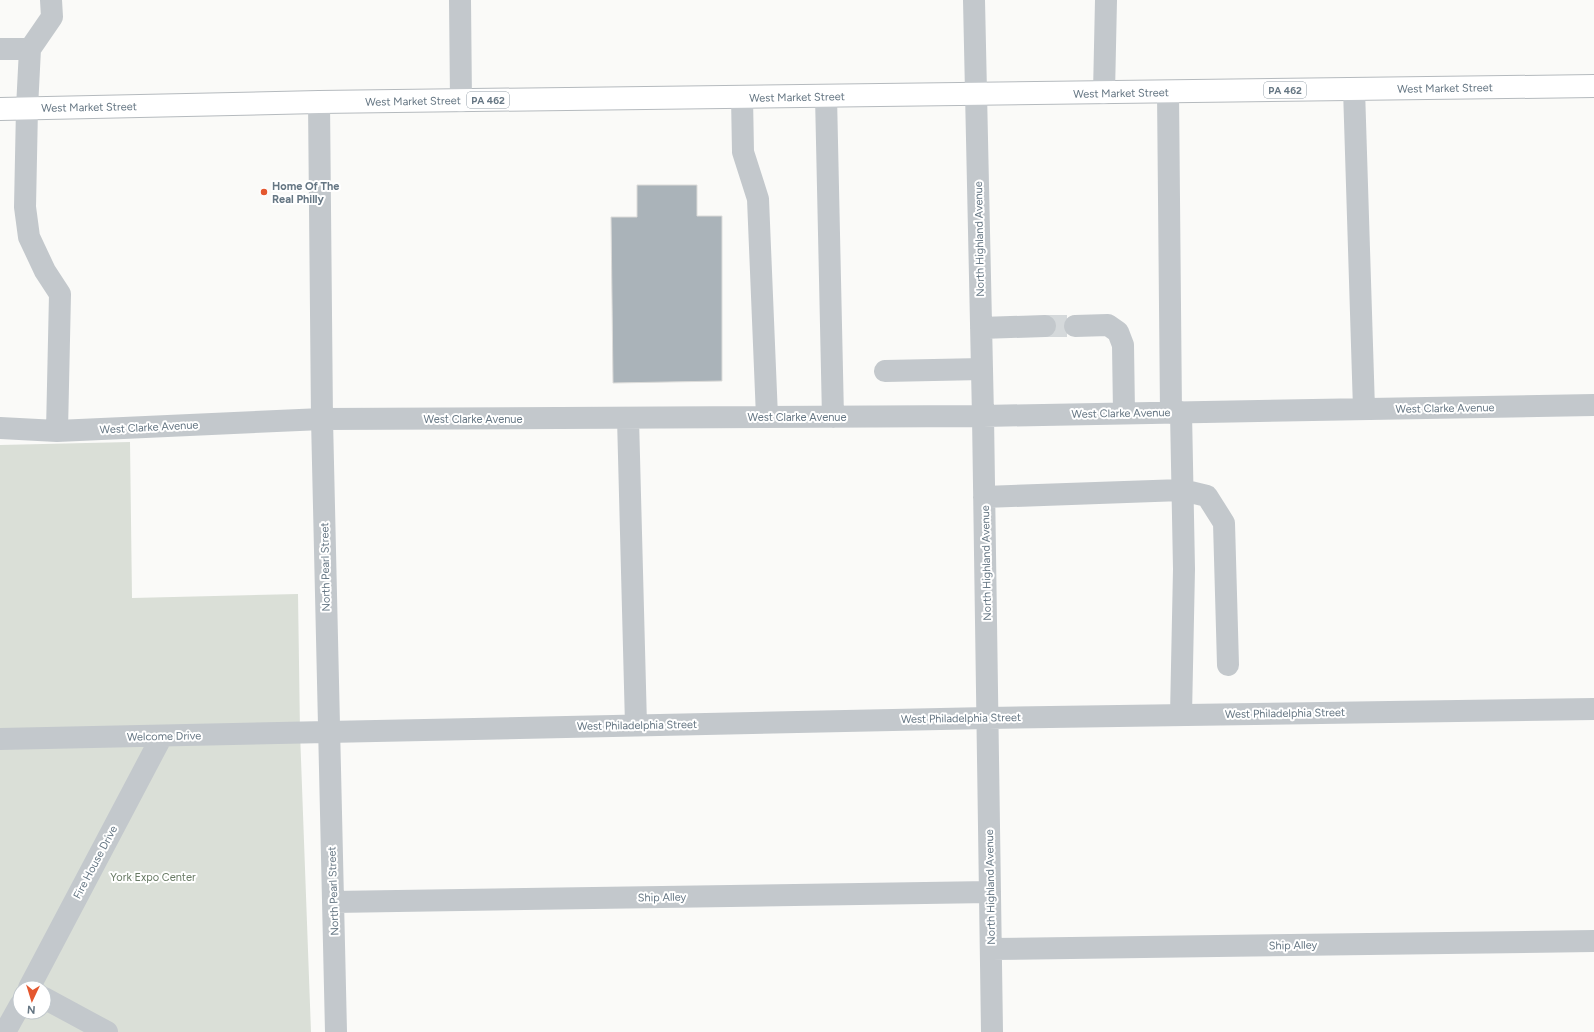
<svg xmlns="http://www.w3.org/2000/svg" width="1594" height="1032" font-family="Figtree,sans-serif">
<style>
.green{fill:#dadfd7;fill-rule:evenodd}
.building{fill:#aab3b9;stroke:#dcdcda}
.lines{fill:none;stroke-linecap:round;stroke-linejoin:round}
.minor-tunnel{stroke:#d5d9db;stroke-width:22;stroke-dasharray:22 11;stroke-linecap:butt}
.major-casing{stroke:#b5babe;stroke-width:24}
.minor{stroke:#c3c8cc;stroke-width:22}
.major{stroke:#fff;stroke-width:22}
.poi-dot{fill:#e4572e;stroke:#fff;stroke-width:1.5}
.labels{text-anchor:middle;stroke-width:4;stroke-linejoin:round;paint-order:stroke}
.shield{fill:#fff;stroke:#939fa8;stroke-width:1}
.shield-label{font-size:10px;font-weight:bold;fill:#657683}
.street-label{font-size:11px;fill:#657683;stroke:#fff}
.poi-label{font-size:11px;font-weight:bold;fill:#657683;stroke:#fff;text-anchor:start}
.park-label{font-size:11px;fill:#687a64;stroke:#fff}
</style>
<rect width="100%" height="100%" fill="#fafaf8"/>
<path class="green" d="M130 442 132 598 298 594 300 732 311 1032H0V445ZM20 988H44V1012H20Z"/>
<path class="building" d="M637 185H697V216H722V381L613 383 611 217H637Z"/>
<g class="lines">
<path class="minor-tunnel" d="M1045 326H1075"/>
<g class="major-casing">
<path id="major" d="M0 109 319 102 1594 86"/>
</g>
<path class="minor" d="M460 0 461 101
M974 0 983 416 992 1032
M0 49H30L27 108 25 207 29 237 45 271 60 294 57 431
M30 49 52 17 51 0
M1354 89 1364 409
M1168 92 1171 413
M1104 93 1106 0
M826 96 833 417
M742 97 743 152 758 199 767 417
M319 102 322 419 336 1032
M1075 326 1108 325 1118 332 1123 345 1124 413
M981 328 1045 326
M885 371 982 369
M1181 412 1184 569 1181 715
M628 418 636 725
M0 428 57 431 322 419 983 416 1594 405
M984 497 1182 490 1207 496 1224 523 1228 665
M0 739 988 718 1594 709
M333 902 990 892
M991 949 1594 941
M29 988 162 736
M44 998 107 1032
M5 1032 20 1005"/>
<use href="#major" class="major"/>
</g>
<circle class="poi-dot" cx="264" cy="192" r="4"/>
<g class="labels">
<g class="shield">
<rect x="1264" y="82" width="42" height="16" rx="3"/>
<rect x="467" y="92" width="42" height="16" rx="3"/>
</g>
<g class="shield-label">
<text x="1285" y="94">PA 462</text>
<text x="488" y="104">PA 462</text>
</g>
<g class="street-label">
<text transform="translate(1445 88) rotate(-1)" y="4">West Market Street</text>
<text transform="translate(1121 93) rotate(-1)" y="4">West Market Street</text>
<text transform="translate(797 97) rotate(-1)" y="4">West Market Street</text>
<text transform="translate(413 101) rotate(-1)" y="4">West Market Street</text>
<text transform="translate(89 107) rotate(-1)" y="4">West Market Street</text>
<text transform="translate(979 239) rotate(-91)" y="4">North Highland Avenue</text>
<text transform="translate(1445 408) rotate(-1)" y="4">West Clarke Avenue</text>
<text transform="translate(1121 413) rotate(-1)" y="4">West Clarke Avenue</text>
<text x="797" y="421">West Clarke Avenue</text>
<text x="473" y="423">West Clarke Avenue</text>
<text transform="translate(149 427) rotate(-3)" y="4">West Clarke Avenue</text>
<text transform="translate(986 563) rotate(-91)" y="4">North Highland Avenue</text>
<text transform="translate(325 567) rotate(-91)" y="4">North Pearl Street</text>
<text transform="translate(1285 713) rotate(-1)" y="4">West Philadelphia Street</text>
<text transform="translate(961 718) rotate(-1)" y="4">West Philadelphia Street</text>
<text transform="translate(637 725) rotate(-1)" y="4">West Philadelphia Street</text>
<text transform="translate(164 736) rotate(-1)" y="4">Welcome Drive</text>
<text transform="translate(95 862) rotate(-62)" y="4">Fire House Drive</text>
<text transform="translate(990 887) rotate(-91)" y="4">North Highland Avenue</text>
<text transform="translate(333 891) rotate(-92)" y="4">North Pearl Street</text>
<text transform="translate(662 897) rotate(-1)" y="4">Ship Alley</text>
<text transform="translate(1293 945) rotate(-1)" y="4">Ship Alley</text>
</g>
<g class="poi-label">
<text x="272" y="190">Home Of The<tspan x="272" dy="13">Real Philly</tspan></text>
</g>
<g class="park-label">
<text x="153" y="881">York Expo Center</text>
</g>
</g>
<g transform="translate(32 1000) rotate(184)"><circle r="19" fill="#ffffff" stroke="#c1c8cd"/>
<path d="M0-3L7 15L0 10L-7 15Z" fill="#e4572e"/>
<text y="-6" font-size="11" font-weight="bold" text-anchor="middle" fill="#657683">N</text>
</g>
</svg>
